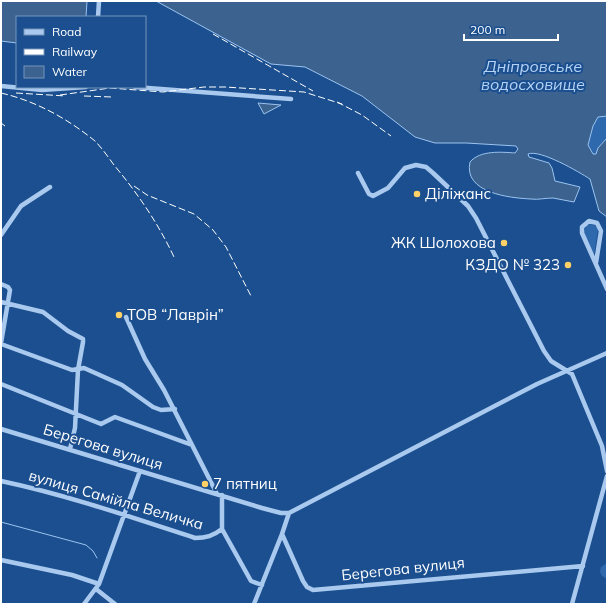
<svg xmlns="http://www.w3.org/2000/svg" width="608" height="605" font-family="Mulish,sans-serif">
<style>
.green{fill:#2e69ad}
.water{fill:#3c6290;stroke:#9cc4f0}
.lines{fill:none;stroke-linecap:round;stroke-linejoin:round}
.stream{stroke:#9cc4f0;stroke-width:1}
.minor{stroke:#a9c9ee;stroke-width:4.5}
.rail{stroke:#fff;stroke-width:1;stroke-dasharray:7 3;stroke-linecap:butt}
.poi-dot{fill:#ffd166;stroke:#1b4f8f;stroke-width:1.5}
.labels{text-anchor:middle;stroke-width:4;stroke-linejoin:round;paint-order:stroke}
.poi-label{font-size:15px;fill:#fff;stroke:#1b4f8f;text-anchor:start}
.street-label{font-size:15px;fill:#fff;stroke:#1b4f8f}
.water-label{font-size:16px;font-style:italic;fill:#b5d3f5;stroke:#1b4f8f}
</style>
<rect width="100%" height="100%" fill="#1b4f8f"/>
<path class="green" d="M607 116V138L598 148 596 154H594L588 145 593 126 598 117Z
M591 224 596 226 598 229 594 257 584 232 586 226Z
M607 563V579L602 576 600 572 601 567Z"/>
<path class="water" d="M1 1H87L86 17H17V43L1 41Z
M156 1H607V116L598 117 593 126 588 145 593 154H596L598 148 607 138V217L599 211 590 179C579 172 540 149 528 154L529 157 549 163 552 168 555 181 580 187 574 202C567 201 560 199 553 198 545 198 538 200 531 199 510 198 463 193 470 162 480 150 502 152 515 153L518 149 516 146 466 143H435L415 137 362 96 305 67 271 64Z
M258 103 281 105 264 114Z"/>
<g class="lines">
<path class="stream" d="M1 522 86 545 93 551 97 558"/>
<path class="minor" d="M98 17 99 1
M1 86 42 90 86 87
M135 87 291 99
M358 173 369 194 373 196 388 188 405 168 416 165 426 167 433 173 468 206 476 218 544 351 551 361 572 374 602 446 607 471
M1 235 21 206 50 187
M596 263 601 231 597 223 589 221 582 227V233L607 289
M1 284 8 287 10 290 1 343
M1 302 43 312 68 331 83 339V342L78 370 75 428 70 449
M126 317 145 359 164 390 217 494
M1 344 72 370 84 368 122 385 153 407 161 410 175 409
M1 384 101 424 115 417 192 445
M1 429 262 508 281 513H289L537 384 607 353
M1 481C67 495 131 517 195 538 206 538 213 536 222 529
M222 495V529L251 581 262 585
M289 513 282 534 303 581 307 587 313 590 583 566
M1 560 72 575 99 584
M96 589 115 604
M84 604 99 584 140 471
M254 604 282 534
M572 604 607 476"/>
<path class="rail" d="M213 34 313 91
M1 93C36 101 68 119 95 141 102 148 108 157 114 165 138 194 158 223 174 257
M16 93 66 96
M60 95 110 88 163 92 204 87H225L304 92 342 104
M84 96 112 97
M337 102 362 115 391 136
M1 123 5 126
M134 186 147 195 194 214 213 230 226 247 252 298"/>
</g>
<g class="poi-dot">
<circle cx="417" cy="194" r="4"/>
<circle cx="504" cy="243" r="4"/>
<circle cx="568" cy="265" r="4"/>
<circle cx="119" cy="315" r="4"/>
<circle cx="205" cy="484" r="4"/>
</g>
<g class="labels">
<g class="poi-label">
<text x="425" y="199">Діліжанс</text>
<text x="496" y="248" text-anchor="end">ЖК Шолохова</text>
<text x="560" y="270" text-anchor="end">КЗДО № 323</text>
<text x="127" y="320">ТОВ “Лаврін”</text>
<text x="213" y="489">7 пятниц</text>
</g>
<g class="street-label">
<text transform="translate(103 447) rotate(17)" y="5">Берегова вулиця</text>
<text transform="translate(116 500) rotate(16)" y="5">вулиця Самійла Величка</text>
<text transform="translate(403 569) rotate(-6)" y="5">Берегова вулиця</text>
</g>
<g class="water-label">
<text x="533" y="72">Дніпровське<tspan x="533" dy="18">водосховище</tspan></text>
</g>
</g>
<rect width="608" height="605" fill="none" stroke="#ffffff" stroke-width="4"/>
<rect x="16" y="16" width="130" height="72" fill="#1b4f8f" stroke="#7695bc"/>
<rect x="24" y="29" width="20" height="6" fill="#a9c9ee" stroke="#7695bc"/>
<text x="52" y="36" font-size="12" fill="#ffffff">Road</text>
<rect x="24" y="49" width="20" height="6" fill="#ffffff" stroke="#7695bc"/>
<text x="52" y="56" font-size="12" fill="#ffffff">Railway</text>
<rect x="24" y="66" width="20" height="12" fill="#3c6290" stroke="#7695bc"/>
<text x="52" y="76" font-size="12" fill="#ffffff">Water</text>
<path d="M464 34v6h94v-6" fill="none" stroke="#ffffff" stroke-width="2"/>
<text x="470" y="34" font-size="12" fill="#ffffff" stroke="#1b4f8f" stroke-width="3" paint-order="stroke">200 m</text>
</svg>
